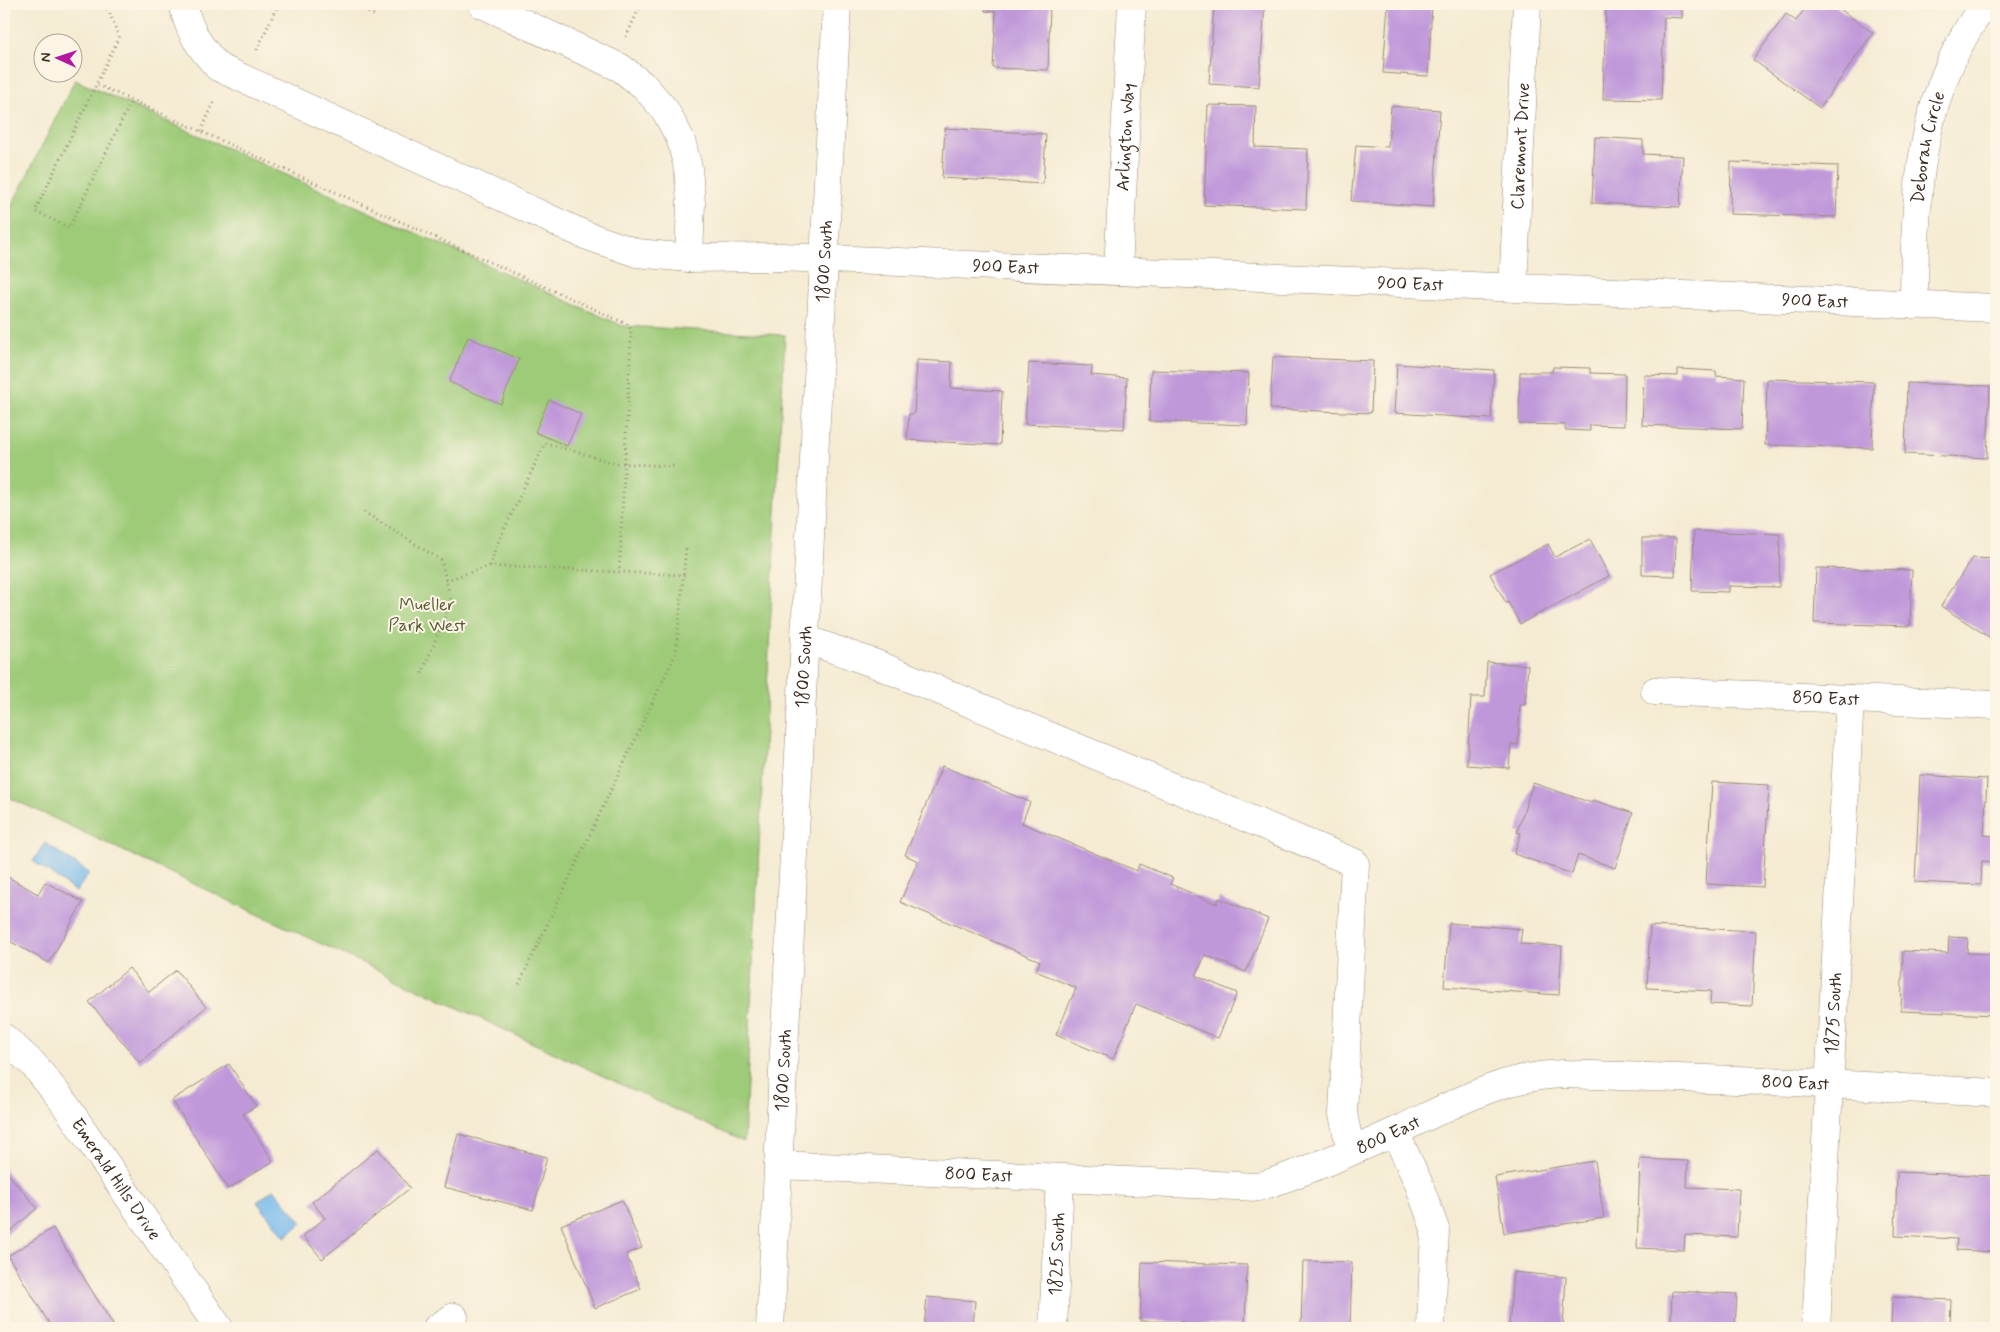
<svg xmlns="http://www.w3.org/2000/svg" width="2000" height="1332" font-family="Mynerve,sans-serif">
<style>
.green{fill:#9ecb78;stroke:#6c7a4b}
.water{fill:#77baed;stroke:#597286}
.building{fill:#bf98da}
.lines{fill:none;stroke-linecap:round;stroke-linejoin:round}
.minor-casing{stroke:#988a78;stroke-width:29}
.major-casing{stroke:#988a78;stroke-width:29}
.path{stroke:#988a78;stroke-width:3;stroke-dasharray:1 4;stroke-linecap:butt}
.minor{stroke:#fff;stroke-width:28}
.major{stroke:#fff;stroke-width:28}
.labels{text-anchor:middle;stroke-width:4;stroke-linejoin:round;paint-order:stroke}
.street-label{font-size:18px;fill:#3b2a1e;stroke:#fcf5e5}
.park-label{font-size:18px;fill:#595a39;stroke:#fcf5e5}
</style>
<rect width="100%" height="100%" fill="#fcf5e5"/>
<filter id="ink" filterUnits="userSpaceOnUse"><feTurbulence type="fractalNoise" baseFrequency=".02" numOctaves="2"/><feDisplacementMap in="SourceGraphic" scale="10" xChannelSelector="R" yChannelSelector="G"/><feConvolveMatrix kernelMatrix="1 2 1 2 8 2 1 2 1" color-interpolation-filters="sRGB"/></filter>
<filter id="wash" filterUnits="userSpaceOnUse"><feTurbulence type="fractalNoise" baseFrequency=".0096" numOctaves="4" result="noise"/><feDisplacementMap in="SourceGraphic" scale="20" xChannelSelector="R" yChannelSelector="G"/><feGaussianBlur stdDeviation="1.12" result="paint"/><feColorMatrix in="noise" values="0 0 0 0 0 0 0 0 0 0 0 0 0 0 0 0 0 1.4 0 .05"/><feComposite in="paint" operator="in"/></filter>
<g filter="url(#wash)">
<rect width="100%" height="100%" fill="#f4ebd2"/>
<path class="green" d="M75 80 623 326 785 335 744 1142 4 795V221Z"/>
<path class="water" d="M45 843 89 873 76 892 33 861Z
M274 1189 302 1223 285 1237 257 1202Z"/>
<g id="blocks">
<path class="building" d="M986 4H1050L1048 70 993 68 996 12 985 11Z
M1214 4H1265L1259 87 1209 84Z
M1388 4H1432L1428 76 1383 73Z
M1606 4H1682V18L1664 17 1661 100 1603 99Z
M1808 4H1833L1873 33 1820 108 1753 60 1786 14 1796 21Z
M1208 105 1256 106 1255 147 1308 149 1306 209 1204 205Z
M1391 106 1440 110 1433 207 1351 201 1356 145 1388 147Z
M945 128 1046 134 1043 184 942 178Z
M1595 137 1643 140V154L1683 156 1680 207 1592 203Z
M1731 162 1838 166 1836 217 1730 214Z
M468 337 519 359 501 404 449 382Z
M1273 357 1373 361 1371 413 1270 409Z
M917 360 952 362 951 388 1002 391 1000 445 907 440 909 414H914Z
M1029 363 1092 366 1091 375 1127 378 1124 429 1025 424Z
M1397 364 1494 370 1491 419 1394 413Z
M1553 367 1590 368V373L1625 374 1624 426 1590 425V431L1565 430V425L1519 424 1520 372H1552Z
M1678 369 1716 371V376L1744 378 1742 429 1642 425 1644 375 1678 376Z
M1151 370 1249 373 1247 425 1149 421Z
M1767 379 1874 382 1872 448 1765 445Z
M1907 383 1990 386 1987 458 1905 454Z
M549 400 581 414 567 446 535 432Z
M1694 531 1780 534 1779 587 1729 586V592L1692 591Z
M1642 538H1676L1675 576 1642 575Z
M1590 539 1609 576 1520 624 1508 602 1506 603 1490 574 1548 544 1555 557Z
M1972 558 1996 559 1995 641 1941 606Z
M1816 568 1912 570 1910 626 1814 623Z
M1487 662 1528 665 1525 705H1520L1518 745 1511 744 1509 768 1467 765 1471 697H1485Z
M942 766 1030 802 1022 823 1137 871 1139 864 1173 878 1170 884 1217 904 1219 898 1268 919 1246 972 1205 955 1196 976 1237 993 1218 1038 1136 1004 1113 1059 1056 1035 1076 988 1036 971 1040 961 900 902 918 861 905 855Z
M1920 775 1987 779 1984 835 1996 836V862L1982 861 1981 885 1915 882Z
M1712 782 1769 785 1763 887 1706 884Z
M1533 783 1592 803 1593 800 1633 813 1615 868 1578 855 1572 874 1514 854 1521 833 1517 832Z
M8 877 38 894 45 882 83 902 49 963 4 938V885Z
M1449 923 1522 929 1520 944 1562 946 1559 995 1444 987Z
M1650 926 1756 931 1752 1006 1710 1004 1711 991 1647 988Z
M1949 937 1968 938 1967 953 1996 954V1015L1901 1011 1903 951 1948 953Z
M129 968 149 992 176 970 206 1007 140 1063 89 1002Z
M229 1064 256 1106 243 1114 273 1161 228 1189 172 1100Z
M458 1134 547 1157 533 1210 444 1187Z
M378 1149 410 1188 322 1259 303 1236 325 1218 312 1202Z
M1640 1159 1688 1161 1687 1187 1739 1189 1737 1237 1685 1235 1684 1250 1637 1248Z
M1595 1161 1604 1218 1504 1233 1495 1177Z
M4 1169 37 1208 4 1237Z
M1897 1172 1996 1176V1252L1956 1250 1957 1239 1895 1236Z
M622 1200 642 1248 626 1254 641 1289 595 1308 561 1225Z
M53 1228 115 1328H52L8 1256Z
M1303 1261 1352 1262 1350 1328H1301Z
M1142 1262 1247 1265 1245 1326 1203 1324V1328H1184V1322L1140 1321Z
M1513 1272 1566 1277 1563 1328H1509Z
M1672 1291 1737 1294 1735 1328H1684V1325H1671Z
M927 1297 975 1301 973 1328H924Z
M1892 1297 1951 1300 1950 1328H1891Z"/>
</g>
</g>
<g filter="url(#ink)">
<use href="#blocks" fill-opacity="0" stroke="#988a78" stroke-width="1"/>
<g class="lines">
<g class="minor-casing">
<g id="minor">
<path id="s1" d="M183 4C189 32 199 46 218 67L585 235 637 253 689 258 781 257 1996 308"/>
<path d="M482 4 621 68 644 86 665 110 681 140 688 168 691 203 689 258"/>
<path id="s2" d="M1118 271 1132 4"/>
<path id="s3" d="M1513 288 1527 4"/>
<path id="s4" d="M1914 305C1915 220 1915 141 1951 62 1960 42 1971 21 1986 4"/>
<path d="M805 639 876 664 1355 863 1343 1114 1351 1151"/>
<path id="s5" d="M1655 691 1996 705"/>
<path id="s6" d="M4 1038 33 1064 62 1100 219 1328"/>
<path d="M1395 1132 1418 1182 1435 1229 1431 1328"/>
<path id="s7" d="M778 1165 1258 1187C1307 1172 1356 1150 1403 1128 1456 1103 1502 1076 1563 1074L1792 1082 1996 1093"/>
<path d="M437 1328 454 1317"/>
<path id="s8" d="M1053 1328 1060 1179"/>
<path id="s9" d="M1816 1328 1850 699"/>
</g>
</g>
<g class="major-casing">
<g id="major">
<path id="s10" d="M770 1328 837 4"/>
</g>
</g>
<path class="path" d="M106 4 119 37 35 211 69 228 132 100
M350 4 376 16
M626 37 641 4
M257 50 278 4
M98 85 627 324 631 329V337L619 572
M201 131 215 100
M364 512 441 560 451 600 421 676
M490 566 495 549 545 443 615 463 674 466
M446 580 490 566 685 575
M519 984 676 653 686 548"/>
<use href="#minor" class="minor"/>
<use href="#major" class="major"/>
</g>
</g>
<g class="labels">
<g class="street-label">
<text dy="6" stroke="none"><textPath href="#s2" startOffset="134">Arlington Way</textPath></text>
<text dy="6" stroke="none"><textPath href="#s3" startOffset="142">Claremont Drive</textPath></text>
<text dy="6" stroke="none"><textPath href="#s4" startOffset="159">Deborah Circle</textPath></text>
<text dy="6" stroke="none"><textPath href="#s10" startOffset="1068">1800 South</textPath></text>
<text dy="6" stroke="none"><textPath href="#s1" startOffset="901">900 East</textPath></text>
<text dy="6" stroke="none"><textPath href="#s1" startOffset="1306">900 East</textPath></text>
<text dy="6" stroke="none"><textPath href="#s1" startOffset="1711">900 East</textPath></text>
<text dy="6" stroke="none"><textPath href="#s10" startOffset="662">1800 South</textPath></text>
<text dy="6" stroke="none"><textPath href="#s5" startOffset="171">850 East</textPath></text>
<text dy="6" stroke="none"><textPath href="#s9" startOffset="315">1875 South</textPath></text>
<text dy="6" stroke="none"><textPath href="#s10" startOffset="258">1800 South</textPath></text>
<text dy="6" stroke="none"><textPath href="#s7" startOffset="1040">800 East</textPath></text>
<text dy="6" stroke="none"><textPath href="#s7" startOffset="621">800 East</textPath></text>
<text dy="6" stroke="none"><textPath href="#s7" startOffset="201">800 East</textPath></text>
<text dy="6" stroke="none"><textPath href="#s6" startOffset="181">Emerald Hills Drive</textPath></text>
<text dy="6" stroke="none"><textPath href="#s8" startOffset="74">1825 South</textPath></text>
</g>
<g class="park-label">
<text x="427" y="610">Mueller<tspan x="427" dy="21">Park West</tspan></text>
</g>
</g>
<rect width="2000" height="1332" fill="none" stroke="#fcf5e5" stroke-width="20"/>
<g transform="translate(58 58) rotate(273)"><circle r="24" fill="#fcf5e5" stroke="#afa495"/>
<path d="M0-4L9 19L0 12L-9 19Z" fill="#b5179e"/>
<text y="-8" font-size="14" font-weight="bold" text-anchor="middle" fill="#3b2a1e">N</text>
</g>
</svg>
